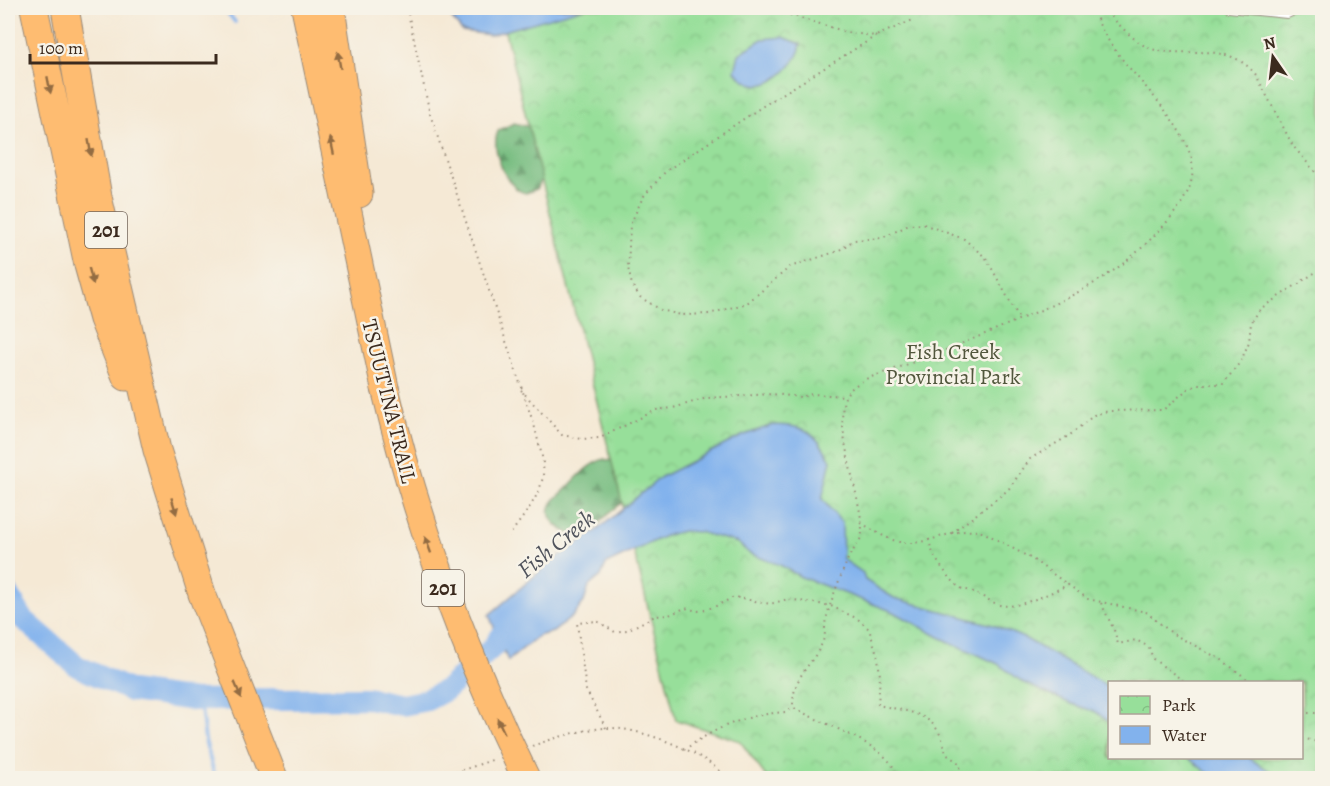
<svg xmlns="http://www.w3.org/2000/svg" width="1330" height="786" font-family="Alegreya,serif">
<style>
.forest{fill:url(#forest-firs);stroke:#5a7450;stroke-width:1.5}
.park{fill:url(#park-crowns);stroke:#69845c;stroke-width:1.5;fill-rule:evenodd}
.water{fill:#82b2ed;stroke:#5e6e86;stroke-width:1.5}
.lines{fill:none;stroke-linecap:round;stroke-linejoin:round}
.stream{stroke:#82b2ed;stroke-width:4}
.river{stroke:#82b2ed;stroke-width:22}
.service-casing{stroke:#988a7a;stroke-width:10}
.motorway-casing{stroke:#988a7a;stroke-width:29}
.path{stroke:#988a7a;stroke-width:2;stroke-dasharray:1.5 4.5;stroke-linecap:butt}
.service{stroke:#fff;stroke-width:8}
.motorway{stroke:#febc71;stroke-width:27}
.motorway-bridge-casing{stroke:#988a7a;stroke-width:29;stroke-linecap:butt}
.motorway-bridge{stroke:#febc71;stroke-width:27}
.oneway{fill:#936c43}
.labels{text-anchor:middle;stroke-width:5;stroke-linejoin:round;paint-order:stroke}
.shield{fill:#f7f3e8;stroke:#73665b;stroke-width:1.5}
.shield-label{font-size:21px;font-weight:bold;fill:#3b2a1e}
.park-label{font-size:22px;fill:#52573d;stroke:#f7f3e8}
.street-label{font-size:22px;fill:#3b2a1e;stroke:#f7f3e8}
.water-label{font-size:24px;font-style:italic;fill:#50535c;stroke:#f7f3e8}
</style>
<defs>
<pattern id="forest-firs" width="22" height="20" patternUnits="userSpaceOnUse" patternTransform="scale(1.5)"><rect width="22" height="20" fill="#79be82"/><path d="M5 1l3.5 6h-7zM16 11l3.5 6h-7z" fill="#649b6a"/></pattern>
<pattern id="park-crowns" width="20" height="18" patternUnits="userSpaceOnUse" patternTransform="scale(1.5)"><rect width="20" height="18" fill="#97df9a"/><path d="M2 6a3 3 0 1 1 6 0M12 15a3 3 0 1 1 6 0" fill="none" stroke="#83c084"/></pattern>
</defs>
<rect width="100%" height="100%" fill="#f7f3e8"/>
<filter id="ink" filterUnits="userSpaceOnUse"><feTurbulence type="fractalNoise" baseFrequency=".0167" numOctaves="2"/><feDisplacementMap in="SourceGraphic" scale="12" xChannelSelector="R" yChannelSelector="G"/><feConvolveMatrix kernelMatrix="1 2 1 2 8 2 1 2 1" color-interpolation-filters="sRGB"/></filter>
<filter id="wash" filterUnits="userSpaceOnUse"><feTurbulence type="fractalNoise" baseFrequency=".008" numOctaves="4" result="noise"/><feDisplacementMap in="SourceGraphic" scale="24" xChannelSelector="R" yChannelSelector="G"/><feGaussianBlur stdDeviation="1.35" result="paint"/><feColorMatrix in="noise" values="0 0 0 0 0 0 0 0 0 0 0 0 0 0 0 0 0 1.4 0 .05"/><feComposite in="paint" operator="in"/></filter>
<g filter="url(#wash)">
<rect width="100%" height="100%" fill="#f5e9d5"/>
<path class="forest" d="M514 123 530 127 542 179 537 189 526 193C507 191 488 146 499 130Z
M604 459 615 462 647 484 616 507 588 533 579 537C567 533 543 522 551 505 554 498 562 494 567 488 579 476 588 464 604 459Z"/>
<path class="park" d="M499 8H1322V778H767L740 741 676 720ZM1110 682H1302V758H1110Z"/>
<path class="water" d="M448 8H584L490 35 462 31 450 16Z
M783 37 801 44C799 61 777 84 759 85 749 85 741 78 735 71L739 54 762 39Z
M773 425C806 425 815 432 831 460L822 499 842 523 843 559 863 573 865 580 894 598 993 625 1026 639 1109 687V722L1096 712 1069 703 1024 683 998 664 939 637 894 612 801 577 780 565 750 554 738 543 699 532 683 531 667 535 606 564 601 576 589 586 584 602 573 616 553 632 538 636 508 661 489 615 552 561 596 531 661 477 744 435Z
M1188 758H1249L1281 778H1215Z"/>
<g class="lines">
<path class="stream" d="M224 8 235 22
M200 700 205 740 215 778"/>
<path class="river" d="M8 594 23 619 77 666 131 691 194 700 368 698 402 705 427 700 446 690 493 647 517 615"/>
</g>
</g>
<g filter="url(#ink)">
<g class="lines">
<g class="service-casing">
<path id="service" d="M904 8 942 11 981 8
M1229 8 1287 14 1300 8
M1318 8 1322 11"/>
</g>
<g class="motorway-casing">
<path id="motorway" d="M34 8 88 265 103 319 126 377
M65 8 98 197 157 450 202 594 274 778
M305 8 385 388
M331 8 359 194"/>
</g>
<path class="path" d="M407 8 430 114 535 428C538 443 545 460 543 475 541 496 521 519 509 536
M767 8 850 33 876 36 913 20
M1103 8C1116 21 1134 43 1152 49 1188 59 1227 39 1256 75L1293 146 1322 180
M876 36 763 106 666 171 643 197 630 225 628 268 632 285 640 297 661 310 681 315 709 314 747 303 790 267 838 251 854 240 882 238 909 225 923 224 964 239 986 258 1019 318
M521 390 562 435 582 439 600 438 656 410 673 408 707 398 772 394 801 397 812 394 846 396
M861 523C875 531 890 542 907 543 933 544 959 524 985 533L1032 559 1088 599 1146 612 1173 634 1222 660 1251 682
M952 533 1008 490 1030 459 1070 435 1094 415 1108 411 1163 410 1189 388 1202 384H1223L1241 361 1249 342 1251 323 1260 309 1322 268
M929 539C932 559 946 573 959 588 978 592 981 597 997 604 1014 612 1051 592 1068 585
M1101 603 1114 630 1118 644 1136 640 1149 647 1153 659 1185 682
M1302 713H1322
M606 728 586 690 577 623 597 621 615 632 627 630 655 616 669 615 685 608 698 611 714 607 734 597 770 604 788 599 831 606 858 619 869 629 878 657 880 676 878 705C913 713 939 712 946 754L959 763 963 778
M1302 738 1322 743
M532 746C555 738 579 730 604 728 636 726 707 752 726 778
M684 750C716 727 747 714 787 712L793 707
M439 778 495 759
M896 778C898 747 815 722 793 707 792 673 815 665 824 638 826 632 824 625 826 620 831 599 840 578 848 559 852 549 862 543 862 531 862 499 832 422 846 395 851 387 860 382 868 378 917 362 964 343 1011 323 1076 295 1118 277 1166 223 1183 203 1199 182 1190 154 1170 98 1108 61 1093 8"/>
<use href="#service" class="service"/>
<use href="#motorway" class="motorway"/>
<g class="motorway-bridge-casing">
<path id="motorway-bridge" d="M385 388C417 524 465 653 526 778"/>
</g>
<use href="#motorway-bridge" class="motorway-bridge"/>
</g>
<defs><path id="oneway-solid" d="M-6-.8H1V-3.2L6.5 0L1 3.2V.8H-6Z" transform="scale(1.5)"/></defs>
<g class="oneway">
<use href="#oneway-solid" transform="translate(339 60) rotate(-100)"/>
<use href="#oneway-solid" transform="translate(49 85) rotate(79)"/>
<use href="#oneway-solid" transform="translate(332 146) rotate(-102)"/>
<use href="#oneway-solid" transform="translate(90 148) rotate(80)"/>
<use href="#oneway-solid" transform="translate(91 276) rotate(75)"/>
<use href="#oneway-solid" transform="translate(174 506) rotate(73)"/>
<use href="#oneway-solid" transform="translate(428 545) rotate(-110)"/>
<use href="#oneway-solid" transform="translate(238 690) rotate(67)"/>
<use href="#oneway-solid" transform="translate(501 726) rotate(-115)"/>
</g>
</g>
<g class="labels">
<g class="shield">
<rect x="85" y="212" width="42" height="36" rx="4.5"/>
<rect x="422" y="570" width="42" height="36" rx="4.5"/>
</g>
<g class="shield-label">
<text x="106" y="237">201</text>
<text x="443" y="595">201</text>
</g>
<g class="park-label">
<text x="953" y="359">Fish Creek<tspan x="953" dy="25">Provincial Park</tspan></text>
</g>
<g class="street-label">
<text transform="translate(390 401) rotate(76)" y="8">TSUUT'INA TRAIL</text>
</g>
<g class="water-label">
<text transform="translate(556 544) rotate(-39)" y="8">Fish Creek</text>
</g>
</g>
<rect width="1330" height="786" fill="none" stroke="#f7f3e8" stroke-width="30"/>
<rect x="1108" y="681" width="195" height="78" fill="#f7f3e8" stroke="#aca397" stroke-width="1.5"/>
<rect x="1120" y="696" width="30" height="18" fill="url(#park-crowns)" stroke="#aca397" stroke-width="1.5"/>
<text x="1162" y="711" font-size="18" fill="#3b2a1e">Park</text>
<rect x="1120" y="726" width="30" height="18" fill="#82b2ed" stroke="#aca397" stroke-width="1.5"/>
<text x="1162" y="741" font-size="18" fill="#3b2a1e">Water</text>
<g transform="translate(1273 57) rotate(346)" stroke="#f7f3e8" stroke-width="4.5" paint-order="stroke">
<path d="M0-4.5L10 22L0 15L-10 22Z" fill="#3b2a1e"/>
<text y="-9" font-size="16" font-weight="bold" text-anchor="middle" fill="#3b2a1e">N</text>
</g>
<path d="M30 54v9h186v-9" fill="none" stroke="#3b2a1e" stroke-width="3"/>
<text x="39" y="54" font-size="18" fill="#3b2a1e" stroke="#f7f3e8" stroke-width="4.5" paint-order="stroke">100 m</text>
</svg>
